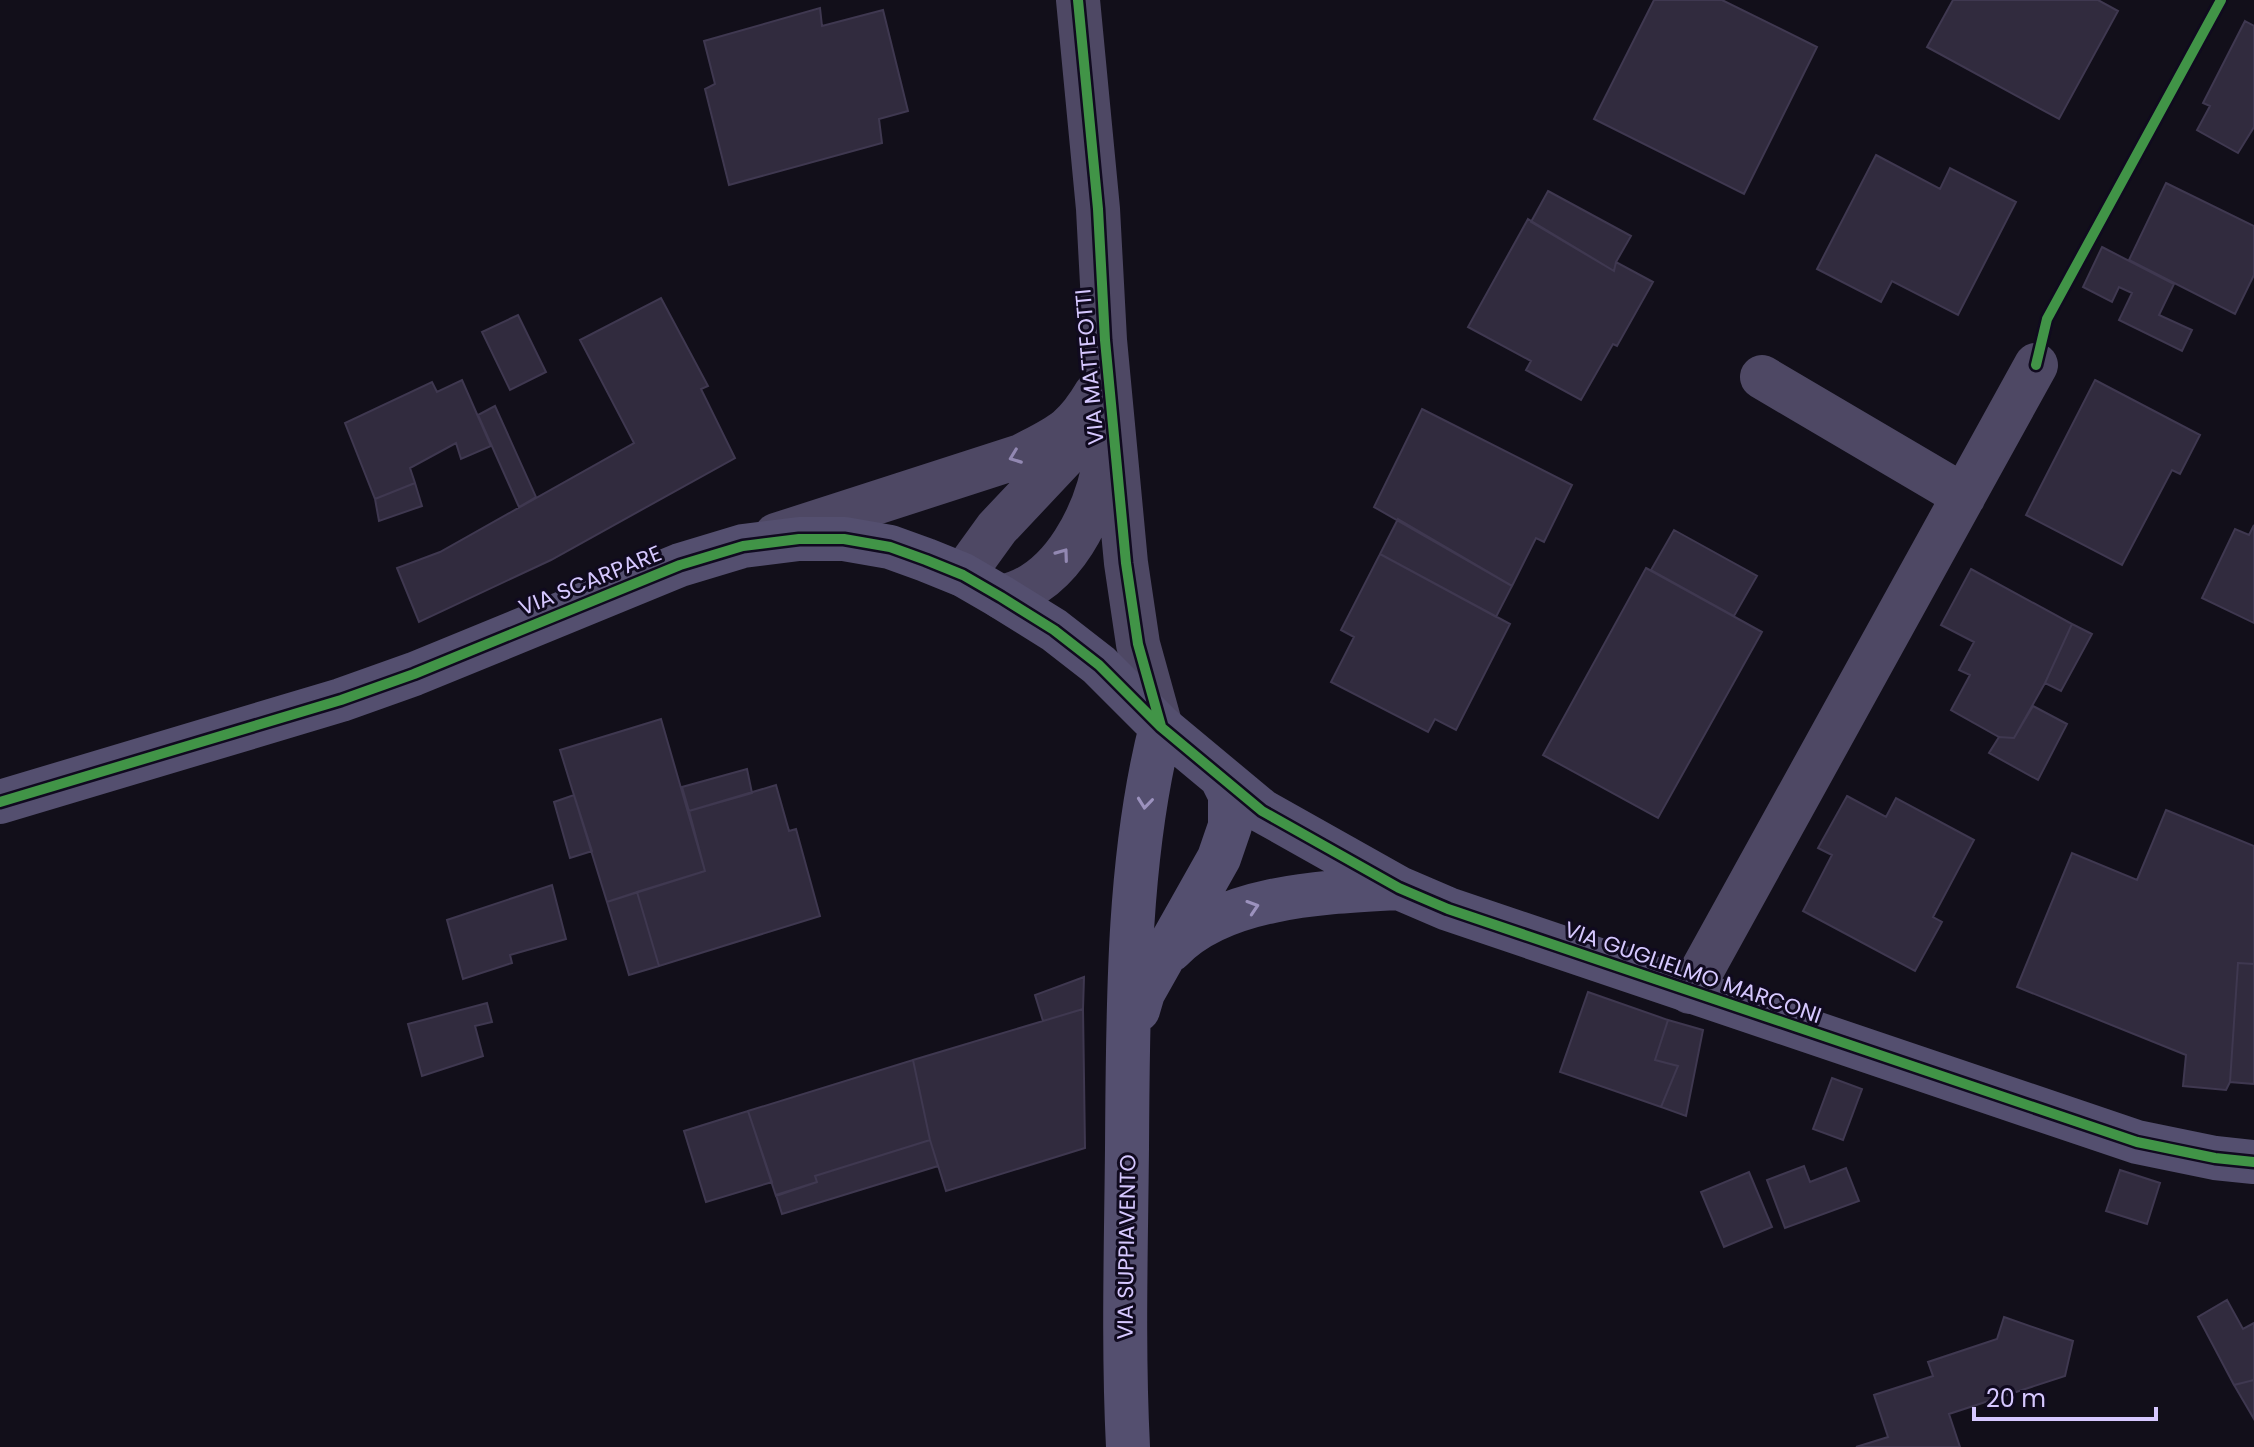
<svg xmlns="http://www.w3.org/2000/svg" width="2254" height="1447" font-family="Poppins,sans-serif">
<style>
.building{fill:#312b3e;stroke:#3f3850;stroke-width:2}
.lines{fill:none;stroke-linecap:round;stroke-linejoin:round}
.street{stroke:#4e4864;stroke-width:44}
.secondary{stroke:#544f6f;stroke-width:44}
.cycleway-casing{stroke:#100a1f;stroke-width:15}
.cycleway{stroke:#419447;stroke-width:10}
.oneway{stroke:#9288b2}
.oneway2{stroke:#9c92be}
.labels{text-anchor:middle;stroke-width:6;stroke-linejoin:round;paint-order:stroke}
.street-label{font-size:22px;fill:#d6c8ff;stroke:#100a1f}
</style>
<rect width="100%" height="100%" fill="#120f1a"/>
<path class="building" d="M1654 0H1722L1817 47 1744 194 1594 119Z
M1953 0H2098L2118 11 2059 119 1927 47Z
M820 8 822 26 883 10 908 111 879 119 882 143 729 185 705 89 715 84 704 41Z
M2245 21 2254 26V127L2238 153 2197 130 2210 106 2203 103Z
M1876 155 1940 189 1950 168 2016 202 1958 315 1892 281 1881 302 1817 269Z
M2166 183 2254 226V275L2235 314 2129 260Z
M1548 191 1631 236 1616 262 1614 271 1531 222Z
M1528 219 1614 271 1616 262 1653 282 1617 346 1613 344 1581 400 1526 370 1531 361 1468 327Z
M2102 247 2174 284 2159 315 2192 330 2182 351 2119 320 2132 293 2119 287 2112 302 2083 287Z
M661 298 708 386 701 389 735 458 551 560 419 622 397 568 440 552 634 443 580 340Z
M518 315 546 372 510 390 482 332Z
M462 380 491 446 461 459 456 443 410 468 415 483 375 499 345 423 432 382 437 392Z
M2095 380 2200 435 2180 474 2172 470 2122 565 2026 515Z
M495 406 536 497 519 507 478 415Z
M1422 409 1572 485 1544 542 1536 538 1512 586 1374 507Z
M415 483 422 506 379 521 375 499Z
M1398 519 1512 586 1496 617 1380 554Z
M2254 525V623L2202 598 2235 529 2249 535Z
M1674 530 1757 576 1734 616 1651 570Z
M1380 554 1510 624 1456 730 1435 719 1428 732 1331 682 1354 637 1341 630Z
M1646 568 1762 632 1658 818 1543 755Z
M1971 569 2072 624 2045 683 2014 738 1999 737 1951 710 1970 675 1959 670 1974 642 1941 625Z
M2072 624 2092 634 2061 691 2045 683Z
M2033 706 2067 724 2038 780 1989 753 1999 737 2014 738Z
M661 719 705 871 607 902 560 750Z
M747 769 752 793 689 811 682 787Z
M776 785 789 831 796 829 820 916 659 966 637 892 705 871 689 811Z
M574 795 592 851 570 858 554 802Z
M1847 796 1886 817 1896 798 1974 840 1933 917 1942 922 1915 971 1803 911 1832 855 1818 848Z
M2166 810 2254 846V964L2238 963 2230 1082 2226 1090 2183 1086 2186 1055 2017 987 2072 853 2137 880Z
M552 885 566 939 510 955 512 963 463 979 447 920Z
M637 892 659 966 629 975 607 902Z
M2238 963 2254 964V1084L2230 1082Z
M1084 977 1083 1009 1043 1021 1035 995Z
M1588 992 1668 1020 1655 1060 1678 1066 1661 1107 1560 1072Z
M487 1003 492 1022 475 1026 483 1056 422 1076 408 1024Z
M1083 1009 1085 1148 946 1191 930 1140 913 1060Z
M1668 1020 1703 1030 1686 1116 1661 1107 1678 1066 1655 1060Z
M913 1060 930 1140 815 1176 817 1182 776 1196 748 1111Z
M1832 1078 1862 1089 1843 1140 1813 1129Z
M748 1111 772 1182 706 1202 684 1131Z
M930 1140 938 1166 782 1214 776 1195 817 1182 815 1176Z
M1804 1166 1810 1182 1846 1168 1859 1201 1785 1228 1767 1180Z
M2120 1170 2160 1183 2147 1224 2106 1211Z
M1749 1172 1772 1227 1724 1247 1701 1192Z
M2227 1300 2243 1329 2254 1323V1380L2234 1385 2198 1317Z
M2004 1317 2073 1341 2065 1376 1949 1414 1960 1447H1856L1888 1437 1874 1395 1933 1376 1928 1362 1997 1339Z
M2254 1380V1419L2234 1385Z"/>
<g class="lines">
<path class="street" d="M1078 0 1098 209 1105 340 1126 563 1138 644 1161 727
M1762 377 1964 496
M776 535 1021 456C1059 436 1073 432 1096 393
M963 575 997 528 1063 458 1076 437
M1001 597C1063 585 1098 510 1106 453
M1690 992 2036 365"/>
<path class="secondary" d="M0 802 341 700 414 674 680 565 743 546 799 539H844L890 547 926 560 963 575 1001 597 1054 630 1099 665 1161 727 1262 811 1399 888 1448 909 2137 1142 2215 1158 2254 1162
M1171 950C1223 895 1328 892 1399 888
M1138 1010 1143 993 1219 858 1230 826V795L1221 777
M1128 1447C1123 1348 1126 1249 1127 1149 1128 1012 1127 860 1161 727"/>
<g class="cycleway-casing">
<path id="cycleway" d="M1078 0 1098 209 1105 340 1126 563 1138 644 1161 726
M2036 365 2047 319 2221 0
M0 802 341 700 414 674 680 565 743 546 799 539H844L890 547 926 560 963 575 1001 597 1054 630 1099 665 1161 727 1262 811 1399 888 1448 909 2137 1142 2215 1158 2254 1162"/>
</g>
<use href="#cycleway" class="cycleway"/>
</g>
<defs><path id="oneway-chevron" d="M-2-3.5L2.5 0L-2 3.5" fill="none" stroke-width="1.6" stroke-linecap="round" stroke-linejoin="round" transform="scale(2)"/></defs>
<g class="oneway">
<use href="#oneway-chevron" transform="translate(1015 457) rotate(159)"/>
<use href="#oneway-chevron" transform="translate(1063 554) rotate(-54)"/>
</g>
<g class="oneway2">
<use href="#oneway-chevron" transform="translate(1145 803) rotate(96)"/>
<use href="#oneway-chevron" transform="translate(1253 907) rotate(-18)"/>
</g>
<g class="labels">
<g class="street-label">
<text transform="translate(1089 367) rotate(-95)" y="8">VIA MATTEOTTI</text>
<text transform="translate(590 580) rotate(-22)" y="8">VIA SCARPARE</text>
<text transform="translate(1693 972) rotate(19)" y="8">VIA GUGLIELMO MARCONI</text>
<text transform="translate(1126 1247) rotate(-89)" y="8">VIA SUPPIAVENTO</text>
</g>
</g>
<path d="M1974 1407v12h182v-12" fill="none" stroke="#d6c8ff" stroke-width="4"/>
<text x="1986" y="1407" font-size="24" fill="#d6c8ff" stroke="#100a1f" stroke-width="6" paint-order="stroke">20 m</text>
</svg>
